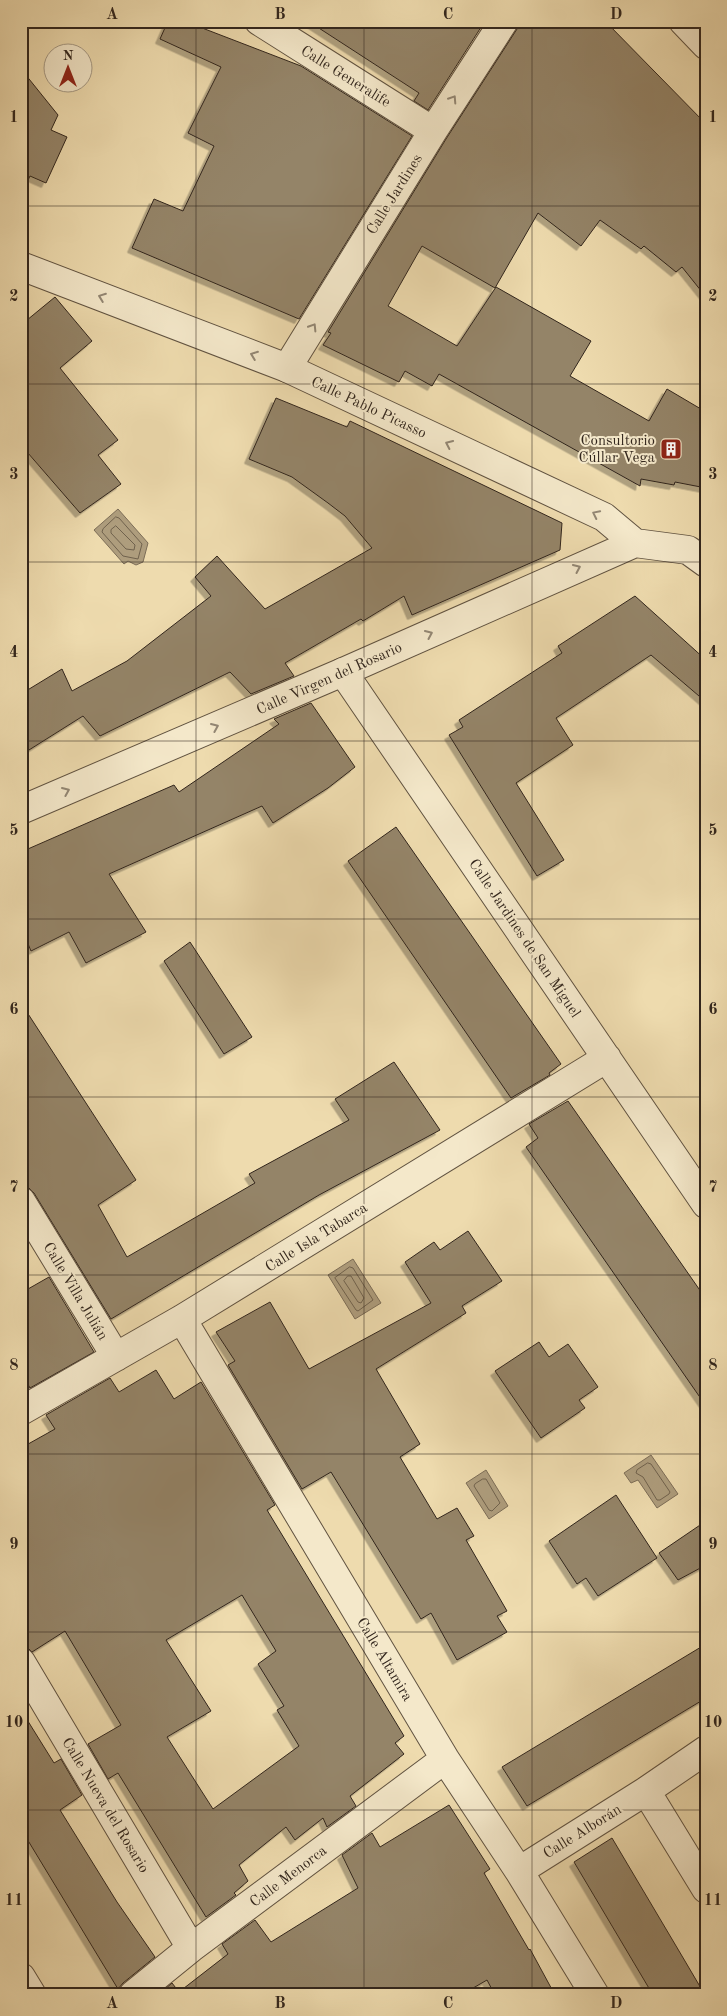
<svg xmlns="http://www.w3.org/2000/svg" width="727" height="2016" font-family="'Old Standard TT',serif">
<style>
.water{fill:#ae9d7d;stroke:#7c6d57}
.lines{fill:none;stroke-linecap:round;stroke-linejoin:round}
.shore{stroke:#70624d;stroke-width:1}
.building{fill:#948468;stroke:#32261d;fill-rule:evenodd;filter:url(#shadow)}
.minor-casing{stroke:#615341;stroke-width:30}
.tertiary-casing{stroke:#615341;stroke-width:30}
.minor{stroke:#f4e8ca;stroke-width:28}
.tertiary{stroke:#f4e8ca;stroke-width:28}
.oneway{stroke:#938774}
.grid{fill:none;stroke:#32261d;stroke-width:1;stroke-opacity:0.55}
.labels{text-anchor:middle;stroke-width:4;stroke-linejoin:round;paint-order:stroke}
.street-label{font-size:15px;fill:#32261d;stroke:#f4e8ca}
.poi-label{font-size:15px;fill:#32261d;stroke:#f4e8ca;text-anchor:end}
.neatline{fill:none;stroke:#32261d;stroke-width:2}
.grid-label{font-size:16px;text-anchor:middle;font-weight:bold;fill:#32261d}
</style>
<defs>
<filter id="shadow"><feDropShadow dx="-4.5" dy="4.5" stdDeviation="0" flood-color="#0004"/></filter>
</defs>
<rect width="100%" height="100%" fill="#eedbae"/>
<filter id="stains"><feTurbulence type="fractalNoise" baseFrequency=".004" numOctaves="4"/><feColorMatrix values="0 0 0 0 .2 0 0 0 0 .09 0 0 0 0 .02 0 0 0 .5 -.17"/></filter>
<radialGradient id="worn" r=".72"><stop offset=".6" stop-color="#630" stop-opacity="0"/><stop offset="1" stop-color="#630" stop-opacity=".3"/></radialGradient>
<path class="water" d="M118 509 148 543 143 562 136 565 128 561 124 564 94 530Z
M353 1259 381 1303 355 1319 328 1275Z
M651 1455 678 1494 657 1508 638 1480 631 1483 624 1473Z
M486 1470 508 1506 489 1519 466 1483Z"/>
<g class="lines">
<path class="shore" d="M116 517 119 518 142 544 138 559 123 556 102 532 103 529Z
M116 526 135 545 134 550 126 549 111 533V530Z
M350 1267 353 1268 373 1300 358 1311 356 1310 335 1278Z
M348 1276H351L364 1298 361 1303 358 1302 344 1281Z
M648 1463 651 1464 670 1492 669 1494 660 1500H657L643 1477 636 1473 637 1470Z
M483 1479H486L500 1503 492 1511 489 1510 474 1486 475 1484Z"/>
</g>
<path class="building" d="M168 21H184L301 66 412 136 299 319 132 248 154 199 183 211 214 146 188 133 221 67 160 39Z
M308 21H485L428 110 414 101 419 93Z
M520 21H605L706 124V297L682 267 676 272 644 246 641 249 600 220 581 246 538 213 495 288 422 246 388 306 457 346 496 287 591 341 570 376 649 421 667 389 706 412V488L675 482 674 485 641 479 640 486 439 374 432 386 405 371 399 382 323 345 331 333 328 332 446 139 517 29Z
M21 69 58 115 51 130 67 137 46 183 30 176 21 195Z
M55 297 92 341 60 368 118 440 98 455 121 484 80 513 21 445V325Z
M276 398 347 427 350 421 562 523 560 550 412 615 404 596 363 621 361 619 285 663 294 676 251 694 230 672 100 736 83 716 21 755V694L62 669 72 691 127 661 211 596 195 577 217 556 265 609 372 548 345 516 328 503 292 477 249 459Z
M635 596 706 660V702L651 655 556 718 573 745 516 783 564 860 537 876 449 735 463 727 459 720 562 653 558 646Z
M311 703 355 767 328 788 273 823 262 806 109 874 146 932 86 963 69 932 31 951 21 927V852L174 785 179 792 279 724 274 719Z
M396 827 561 1064 549 1073 550 1075 511 1098 348 861Z
M190 942 252 1037 224 1054 164 961Z
M21 1003 136 1180 98 1205 127 1257 255 1183 249 1174 349 1120 335 1099 394 1062 440 1130 319 1195 111 1319 34 1193 29 1188 21 1185Z
M568 1101 706 1299V1406L526 1147 538 1138 529 1124Z
M468 1231 502 1281 462 1306 466 1313 376 1369 420 1444 400 1457 437 1519 457 1508 474 1536 466 1540 507 1611 497 1616 507 1632 457 1660 431 1613 421 1619 331 1472 302 1489 228 1365 235 1361 216 1332 270 1302 309 1369 431 1303 405 1262 434 1242 440 1250Z
M49 1277 94 1352 30 1388 21 1372V1293Z
M539 1342 549 1357 568 1344 598 1387 579 1400 585 1408 541 1438 495 1371Z
M156 1370 174 1399 201 1382 275 1505 267 1510 404 1736 395 1743 404 1754 350 1796 356 1806 327 1827 323 1818 295 1840 286 1827 239 1865 248 1881 234 1893 236 1895 206 1917 118 1773 108 1779 88 1744 121 1725 65 1631 32 1652 28 1648 21 1646V1448L55 1429 46 1415 110 1378 119 1392ZM242 1595 276 1651 258 1664 284 1706 277 1710 299 1746 213 1809 167 1737 211 1711 166 1640Z
M616 1495 657 1558 598 1596 586 1578 577 1584 549 1541Z
M706 1521V1565L678 1580 659 1553Z
M706 1644V1698L527 1806 502 1767Z
M21 1710 54 1763 61 1759 82 1795 60 1810 117 1902 155 1957 123 1983 118 1989 21 1829Z
M449 1805 490 1869 484 1873 529 1950 530 1949 555 1995H495L487 1980 461 1995H158L172 1983 179 1992 228 1954 222 1944 255 1920 271 1942 358 1888 342 1855 372 1833 380 1847Z
M612 1838 682 1956 705 1995H653L574 1862Z"/>
<g class="lines">
<g class="minor-casing">
<path id="minor" d="M259 21 433 131
M287 368 433 131 504 21
M343 672 706 1204
M21 1201 116 1357
M182 1319 445 1759 519 1871 595 1995
M21 1411 182 1319 607 1058
M21 1662 191 1948
M646 1791 706 1889
M519 1871 646 1791 706 1750
M133 1995 191 1948 445 1759"/>
</g>
<g class="tertiary-casing">
<path id="tertiary" d="M683 21 706 45
M21 266 287 368 604 517 635 543 688 550 706 563
M21 810 343 672 635 543
M21 1977 32 1995"/>
</g>
<use href="#minor" class="minor"/>
<use href="#tertiary" class="tertiary"/>
</g>
<defs><path id="oneway-chevron" d="M-2-3.5L2.5 0L-2 3.5" fill="none" stroke-width="1.6" stroke-linecap="round" stroke-linejoin="round" transform="scale(1.25)"/></defs>
<g class="oneway">
<use href="#oneway-chevron" transform="translate(453 99) rotate(-57)"/>
<use href="#oneway-chevron" transform="translate(102 297) rotate(-159)"/>
<use href="#oneway-chevron" transform="translate(313 327) rotate(-58)"/>
<use href="#oneway-chevron" transform="translate(254 355) rotate(-159)"/>
<use href="#oneway-chevron" transform="translate(449 444) rotate(-155)"/>
<use href="#oneway-chevron" transform="translate(596 514) rotate(-154)"/>
<use href="#oneway-chevron" transform="translate(577 568) rotate(-24)"/>
<use href="#oneway-chevron" transform="translate(429 634) rotate(-24)"/>
<use href="#oneway-chevron" transform="translate(215 727) rotate(-23)"/>
<use href="#oneway-chevron" transform="translate(66 791) rotate(-23)"/>
</g>
<path class="grid" d="M196 21V1995M364 21V1995M532 21V1995M21 206H706M21 384H706M21 562H706M21 741H706M21 919H706M21 1097H706M21 1275H706M21 1454H706M21 1632H706M21 1810H706"/>
<defs>
<g id="building-square" transform="scale(1.125)"><rect x="-9" y="-9" width="18" height="18" rx="4" fill="#8f2418" stroke="#f4e8ca"/><path d="M-4-6H4V6H1V3H-1V6H-4ZM-2.5-4.3h1.7v1.8h-1.7ZM.8-4.3h1.7v1.8H.8ZM-2.5-1h1.7V.8h-1.7ZM.8-1h1.7V.8H.8Z" fill="#fff"/></g>
</defs>
<g fill-rule="evenodd">
<use href="#building-square" x="671" y="449"/>
</g>
<g class="labels">
<g class="street-label">
<text transform="translate(346 76) rotate(32)" y="5">Calle Generalife</text>
<text transform="translate(394 194) rotate(-58)" y="5">Calle Jardines</text>
<text transform="translate(369 407) rotate(25)" y="5">Calle Pablo Picasso</text>
<text transform="translate(329 678) rotate(-24)" y="5">Calle Virgen del Rosario</text>
<text transform="translate(525 938) rotate(56)" y="5">Calle Jardines de San Miguel</text>
<text transform="translate(316 1237) rotate(-32)" y="5">Calle Isla Tabarca</text>
<text transform="translate(76 1291) rotate(59)" y="5">Calle Villa Julián</text>
<text transform="translate(385 1659) rotate(59)" y="5">Calle Altamira</text>
<text transform="translate(106 1805) rotate(59)" y="5">Calle Nueva del Rosario</text>
<text transform="translate(582 1831) rotate(-32)" y="5">Calle Alborán</text>
<text transform="translate(288 1876) rotate(-37)" y="5">Calle Menorca</text>
</g>
<g class="poi-label">
<text x="655" y="445">Consultorio<tspan x="655" dy="17">Cúllar Vega</tspan></text>
</g>
</g>
<rect width="727" height="2016" fill="none" stroke="#eedbae" stroke-width="55"/>
<g transform="translate(68 68)"><circle r="24" fill="#f4e8ca" stroke="#a69a85"/>
<path d="M0-4L9 19L0 12L-9 19Z" fill="#8f2418"/>
<text y="-8" font-size="14" font-weight="bold" text-anchor="middle" fill="#32261d">N</text>
</g>
<rect x="28" y="28" width="672" height="1960" class="neatline"/>
<g class="grid-label">
<text x="112" y="19">A</text>
<text x="280" y="19">B</text>
<text x="448" y="19">C</text>
<text x="616" y="19">D</text>
<text x="14" y="122">1</text>
<text x="713" y="122">1</text>
<text x="14" y="301">2</text>
<text x="713" y="301">2</text>
<text x="14" y="479">3</text>
<text x="713" y="479">3</text>
<text x="14" y="657">4</text>
<text x="713" y="657">4</text>
<text x="14" y="835">5</text>
<text x="713" y="835">5</text>
<text x="14" y="1014">6</text>
<text x="713" y="1014">6</text>
<text x="14" y="1192">7</text>
<text x="713" y="1192">7</text>
<text x="14" y="1370">8</text>
<text x="713" y="1370">8</text>
<text x="14" y="1549">9</text>
<text x="713" y="1549">9</text>
<text x="14" y="1727">10</text>
<text x="713" y="1727">10</text>
<text x="14" y="1905">11</text>
<text x="713" y="1905">11</text>
<text x="112" y="2008">A</text>
<text x="280" y="2008">B</text>
<text x="448" y="2008">C</text>
<text x="616" y="2008">D</text>
</g>
<rect width="100%" height="100%" filter="url(#stains)"/>
<rect width="100%" height="100%" fill="url(#worn)"/>
</svg>
